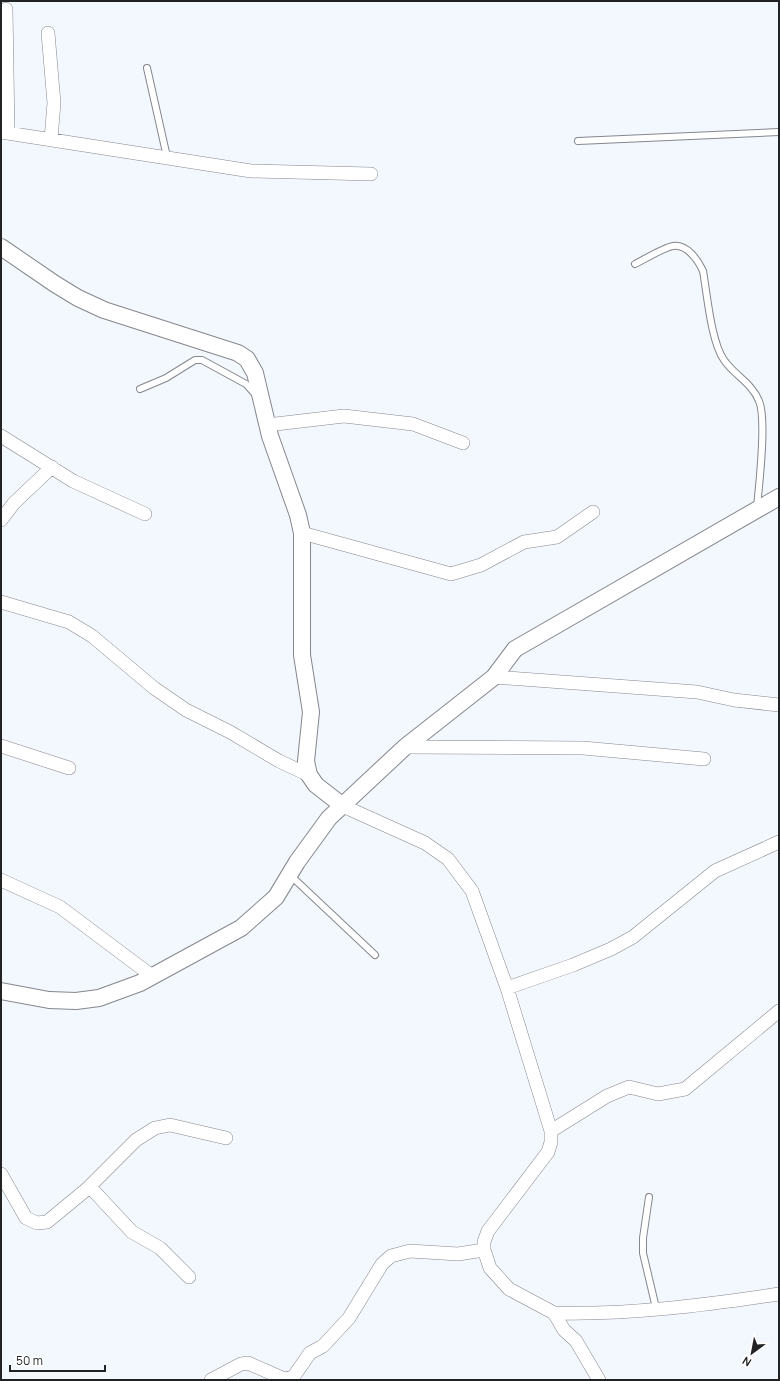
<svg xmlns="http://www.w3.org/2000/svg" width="780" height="1381" font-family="Manrope,sans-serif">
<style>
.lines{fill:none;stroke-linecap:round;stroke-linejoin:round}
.service-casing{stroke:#84878e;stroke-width:8}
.minor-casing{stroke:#84878e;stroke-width:14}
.tertiary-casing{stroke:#84878e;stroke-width:18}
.service{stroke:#fff;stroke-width:6}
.minor{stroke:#fff;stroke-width:13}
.tertiary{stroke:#fff;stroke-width:16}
</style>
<rect width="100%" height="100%" fill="#f3f7fe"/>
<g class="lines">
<g class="service-casing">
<path id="service" d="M147 68 167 157
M578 141 779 132
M635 264C643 260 665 247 673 246 687 244 698 260 703 271 707 293 711 342 724 360 734 375 752 383 759 401 767 419 759 485 757 507
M140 389 166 378 195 360H202L246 384 255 394
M290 875 375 955
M649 1197 643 1238V1253L656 1308"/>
</g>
<g class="minor-casing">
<path id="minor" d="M6 9 8 132
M48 33 54 103 51 139
M1 132 251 171 371 174
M267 425 344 416 413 424 463 443
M1 436 73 481 145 514
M1 520 14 503 52 467
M302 533 451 574 481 565 524 542 557 537 593 512
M1 602 69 622 92 636 154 688 186 710 230 732 279 761 309 775
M494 677 697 692 734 700 779 705
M1 746 69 768
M405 747 583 748 704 759
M343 806 425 843 448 859 472 891 507 988 551 1131V1142L548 1152 488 1231 484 1242V1250L490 1268 509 1289 554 1313 564 1330 576 1341 599 1380
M1 880 60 907 152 976
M507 988 573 965 611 949 633 937 715 871 779 842
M551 1131 607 1096 629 1087 658 1094 685 1089 779 1011
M1 1174 26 1218 37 1223 47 1222 87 1189 136 1140 155 1128 170 1125 226 1138
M90 1187 132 1232 160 1248 189 1277
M554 1313C629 1315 705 1305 779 1294
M211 1380 241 1364 248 1363 282 1378 288 1379 294 1376 310 1353 323 1346 349 1318 382 1264 391 1256 410 1251 458 1254 484 1250"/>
</g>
<g class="tertiary-casing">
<path id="tertiary" d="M1 247 55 284 78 298 104 310 238 353 247 359 255 373 270 436 298 515 302 533V655L311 712 306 761 309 775 316 785 343 806
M1 991 49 1000 76 1001 99 998 140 983 241 928 276 897 297 862 329 818 405 747 494 677 515 649 779 497"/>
</g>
<use href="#service" class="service"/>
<use href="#minor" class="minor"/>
<use href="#tertiary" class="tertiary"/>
</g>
<rect width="780" height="1381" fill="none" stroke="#212325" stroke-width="4"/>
<g transform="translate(752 1353) rotate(212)" stroke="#ffffff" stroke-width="3" paint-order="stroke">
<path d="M0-3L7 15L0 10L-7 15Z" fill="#212325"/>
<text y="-6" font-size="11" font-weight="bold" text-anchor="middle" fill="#212325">N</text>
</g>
<path d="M10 1365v6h95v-6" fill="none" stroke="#212325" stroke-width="2"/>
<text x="16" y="1365" font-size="12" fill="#212325" stroke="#ffffff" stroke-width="3" paint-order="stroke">50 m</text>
</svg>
